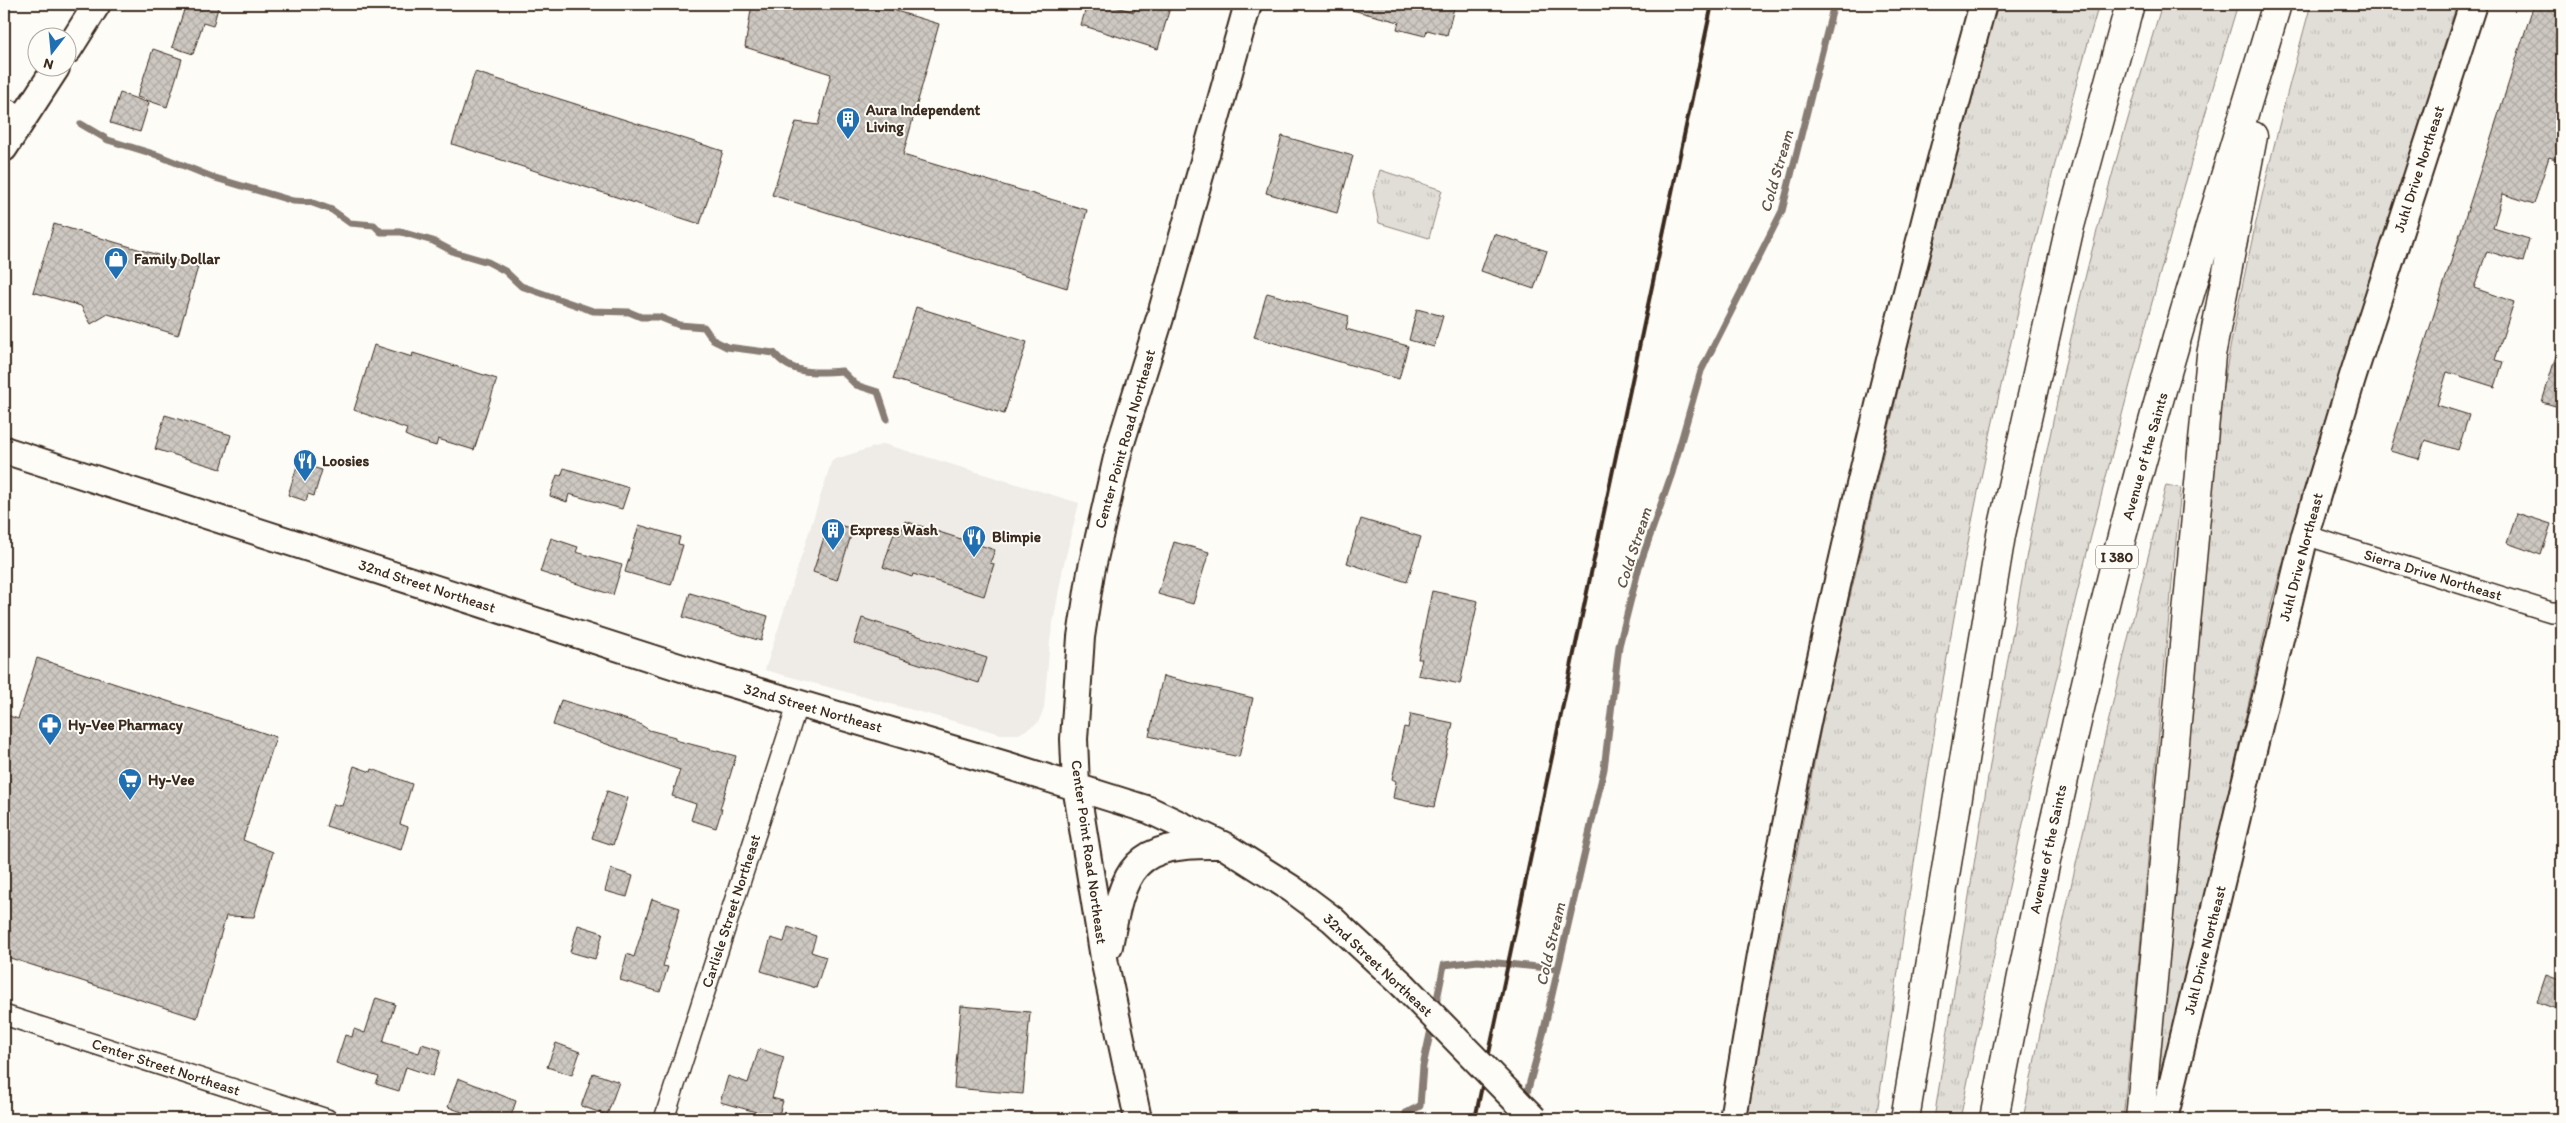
<svg xmlns="http://www.w3.org/2000/svg" width="2566" height="1123" font-family="Itim,sans-serif">
<style>
.built{fill:#efece7}
.grass{fill:url(#grass-tufts);stroke:#8e847a}
.lines{fill:none;stroke-linecap:round;stroke-linejoin:round}
.stream{stroke:#887d74;stroke-width:7}
.building{fill:url(#building-cross-hatch);stroke:#3b2a1e}
.street-casing{stroke:#3b2a1e;stroke-width:22}
.secondary-casing{stroke:#3b2a1e;stroke-width:30}
.highway-casing{stroke:#3b2a1e;stroke-width:31}
.street{stroke:#fdfcf7;stroke-width:19}
.secondary{stroke:#fdfcf7;stroke-width:26}
.highway{stroke:#fdfcf7;stroke-width:28}
.rail{stroke:#3b2a1e;stroke-width:4}
.secondary-bridge-casing{stroke:#3b2a1e;stroke-width:30;stroke-linecap:butt}
.secondary-bridge{stroke:#fdfcf7;stroke-width:26}
.labels{text-anchor:middle;stroke-width:4;stroke-linejoin:round;paint-order:stroke}
.shield{fill:#fdfcf7;stroke:#75695f;stroke-width:1}
.shield-label{font-size:14px;font-weight:bold;fill:#3b2a1e}
.poi-label{font-size:15px;font-weight:bold;fill:#3b2a1e;stroke:#fdfcf7;text-anchor:start}
.street-label{font-size:15px;fill:#3b2a1e;stroke:#fdfcf7}
.water-label{font-size:16px;font-style:italic;fill:#615349;stroke:#fdfcf7}
</style>
<defs>
<pattern id="grass-tufts" width="24" height="20" patternUnits="userSpaceOnUse" patternTransform="scale(1.25)"><rect width="24" height="20" fill="#e1ded7"/><path d="M3 7l-1-3M5 7V3M7 7l1-3M15 17l-1-3M17 17v-4M19 17l1-3" fill="none" stroke="#c2bfb8"/></pattern>
<pattern id="building-cross-hatch" width="8" height="8" patternUnits="userSpaceOnUse" patternTransform="scale(1.25)"><rect width="8" height="8" fill="#cdc8c2"/><path d="M0 0l8 8M0 8l8-8" fill="none" stroke="#b1aca6"/></pattern>
</defs>
<rect width="100%" height="100%" fill="#fdfcf7"/>
<filter id="ink" filterUnits="userSpaceOnUse"><feTurbulence type="fractalNoise" baseFrequency=".02" numOctaves="2"/><feDisplacementMap in="SourceGraphic" scale="10" xChannelSelector="R" yChannelSelector="G"/><feConvolveMatrix kernelMatrix="1 2 1 2 8 2 1 2 1" color-interpolation-filters="sRGB"/></filter>
<g filter="url(#ink)">
<path class="built" d="M884 444 1079 503 1063 568 1050 640 1044 708 1038 723 1019 734H1001L765 670 832 460Z"/>
<path class="grass" d="M1997 4H2099C2053 163 2013 324 1979 487 1936 696 1908 908 1876 1119H1745L1829 687 1914 321Z
M2162 4H2238C2126 371 2036 744 1960 1119H1934C1977 848 2016 575 2078 307 2102 205 2132 104 2162 4Z
M2311 4H2457L2302 495 2272 601 2204 898 2165 1094 2155 1093 2215 435C2238 289 2272 146 2311 4Z
M1380 170 1442 190 1429 238 1379 223 1373 193Z
M2166 485 2181 488C2160 698 2146 909 2123 1119H2023C2064 907 2113 695 2166 485Z"/>
<g class="lines">
<path class="stream" d="M81 124 108 140 157 155 212 177 293 201 310 202 332 210 350 223 374 225 381 232H401L433 241 454 252 488 262 505 271 521 286 593 311 629 312 641 317H659L679 325 704 327 713 340 727 347 774 353C791 375 816 373 842 371L856 385 878 392 887 419
M1435 1009 1444 965 1478 961 1557 969
M1525 1100 1542 1038 1604 769 1619 646 1639 567 1672 473 1701 371 1782 211 1834 4
M1403 1119 1406 1113 1420 1106 1423 1066 1432 1025"/>
</g>
<path class="building" d="M186 4H219L213 26 203 23 193 54 172 47Z
M752 4H873L939 24 903 155 1087 210 1067 288 772 195 796 122 818 125 831 74 745 47Z
M1087 4H1106L1134 12 1136 4H1171L1158 49 1081 25Z
M1353 4H1455L1447 35 1427 30 1425 36 1397 29 1399 22 1352 10Z
M2534 4H2562V17L2555 42 2562 43V161L2549 157 2534 204 2503 194 2493 228 2529 239 2523 262 2487 251 2474 288 2514 302 2495 360 2503 362 2495 387 2447 372 2437 405 2469 415 2458 450 2425 440 2419 459 2390 451Z
M153 49 182 59 167 107 137 97Z
M475 72 723 151 700 224 452 144Z
M120 93 149 103 140 132 110 123Z
M1282 136 1353 156 1337 213 1266 193Z
M54 224 198 267 178 335 108 314 91 324 81 306 33 292Z
M1494 234 1547 251 1534 289 1481 271Z
M1267 293 1349 316 1346 329 1408 346 1399 379 1254 337Z
M916 307 1027 342 1004 414 893 379Z
M1417 309 1443 316 1434 347 1409 340Z
M374 345 412 357 413 353 497 379 474 450 438 439 436 446 414 439 405 435 407 429 354 410Z
M2558 349 2562 350V408L2542 402Z
M165 415 231 435 221 469 155 449Z
M298 463 322 470 314 496 308 494 306 501 288 495Z
M564 468 629 488 622 509 569 494 567 502 550 496 557 475 561 476Z
M2517 513 2551 524 2541 555 2507 543Z
M1361 519 1421 537 1407 582 1347 563Z
M905 521 995 550 990 563 994 564 984 596 913 574 912 577 883 567 894 533 900 535Z
M829 522 853 529 837 580 813 572Z
M639 525 680 537 678 544 683 545 671 585 625 572Z
M551 538 578 547 576 552 622 565 613 595 540 572Z
M1174 542 1209 552 1193 604 1158 594Z
M1432 591 1478 601 1460 684 1418 675 1422 659H1418Z
M690 593 768 616 761 641 683 617Z
M862 618 987 658 979 683 854 643Z
M37 658 276 737 243 840 273 852 254 917 226 916 197 1018 4 956V714L18 719Z
M1163 676 1253 698 1239 757 1149 736Z
M561 700 638 723 649 730 675 737V740L736 756 720 809H722L716 828 691 820 696 804 672 796 680 770 553 725Z
M1411 714 1453 723 1434 807 1393 798 1396 781 1392 779 1404 727 1408 728Z
M354 766 371 772 372 769 412 784 400 824 408 827 401 850 326 826 333 804 342 806Z
M607 791 628 798 613 845 592 838Z
M611 869 633 876 627 897 605 891Z
M652 899 680 908 663 966 668 967 660 992 620 980 627 954 634 957Z
M578 925 603 933 595 959 570 952Z
M788 927 816 936 811 952 826 957 816 988 761 971 771 938 784 942Z
M2546 975 2562 981V1011L2537 1002Z
M376 998 395 1004 383 1042 419 1053 422 1044 441 1050 433 1076 406 1067 399 1091 376 1084 379 1077 336 1063 345 1035 352 1037 354 1029 365 1033Z
M961 1006 1030 1012 1023 1094 954 1088Z
M556 1043 580 1052 572 1075 547 1067Z
M759 1049 784 1057 772 1098 783 1101 778 1118 720 1102 728 1076 748 1083Z
M593 1073 619 1082 607 1115 581 1106Z
M458 1078 516 1101 510 1119H481L448 1107Z"/>
<g class="lines">
<g class="street-casing">
<path id="street" d="M4 108 25 115
M2305 535 2551 612H2562
M4 1015 327 1119
M664 1119 798 703"/>
</g>
<g class="secondary-casing">
<path id="secondary" d="M68 50 97 4
M4 148 56 68
M4 450 716 679 1009 766 1149 810 1223 845 1292 889 1332 919 1403 985
M1109 946C1124 866 1133 843 1220 845
M1138 1119 1105 964 1076 786 1074 739 1081 637 1091 572 1119 449 1160 318 1248 4
M1733 1119C1747 1036 1760 953 1777 870 1834 579 1904 290 1983 4
M2164 1119 2305 535 2352 379 2473 4"/>
</g>
<g class="highway-casing">
<path id="highway" d="M1905 1119 2001 535 2070 226 2130 4
M1994 1119C2030 928 2071 737 2119 548 2166 365 2223 185 2277 4
M2140 1119 2211 355 2253 136"/>
</g>
<use href="#street" class="street"/>
<use href="#secondary" class="secondary"/>
<use href="#highway" class="highway"/>
<path class="rail" d="M1475 1119 1712 4"/>
<g class="secondary-bridge-casing">
<path id="secondary-bridge" d="M1403 985 1534 1119"/>
</g>
<use href="#secondary-bridge" class="secondary-bridge"/>
</g>
</g>
<defs>
<g id="building-pin" transform="scale(1.25)"><path d="M0 17L-7.5 6A9.5 9.5 0 1 1 7.5 6Z" fill="#1f6fb2" stroke="#fdfcf7"/><path d="M-4-6H4V6H1V3H-1V6H-4ZM-2.5-4.3h1.7v1.8h-1.7ZM.8-4.3h1.7v1.8H.8ZM-2.5-1h1.7V.8h-1.7ZM.8-1h1.7V.8H.8Z" fill="#fff"/></g>
<g id="shop-pin" transform="scale(1.25)"><path d="M0 17L-7.5 6A9.5 9.5 0 1 1 7.5 6Z" fill="#1f6fb2" stroke="#fdfcf7"/><path d="M-5-2.5h2.3a2.7 3.5 0 0 1 5.4 0H5L5.5 6h-11ZM-1.5-2.5h3a1.5 2.3 0 0 0-3 0Z" fill="#fff"/></g>
<g id="restaurant-pin" transform="scale(1.25)"><path d="M0 17L-7.5 6A9.5 9.5 0 1 1 7.5 6Z" fill="#1f6fb2" stroke="#fdfcf7"/><path d="M-5-6h1v4h1v-4h1v4h1v-4h1v5L-1.5 .5V6h-2V.5L-5-1ZM5-6V6H3V1.5H1.5Q1.5-4 5-6Z" fill="#fff"/></g>
<g id="pharmacy-pin" transform="scale(1.25)"><path d="M0 17L-7.5 6A9.5 9.5 0 1 1 7.5 6Z" fill="#1f6fb2" stroke="#fdfcf7"/><path d="M-2-6h4v4h4v4h-4v4h-4v-4h-4v-4h4Z" fill="#fff"/></g>
<g id="supermarket-pin" transform="scale(1.25)"><path d="M0 17L-7.5 6A9.5 9.5 0 1 1 7.5 6Z" fill="#1f6fb2" stroke="#fdfcf7"/><path d="M-6-5.5h2.5l.6 2H6L4.5 2H-2.5L-4.4-4H-6ZM-1.5 3.2a1.3 1.3 0 1 0 .1 0ZM3 3.2a1.3 1.3 0 1 0 .1 0Z" fill="#fff"/></g>
</defs>
<g fill-rule="evenodd">
<use href="#building-pin" x="848" y="119"/>
<use href="#shop-pin" x="116" y="259"/>
<use href="#restaurant-pin" x="305" y="461"/>
<use href="#building-pin" x="833" y="530"/>
<use href="#restaurant-pin" x="974" y="537"/>
<use href="#pharmacy-pin" x="50" y="725"/>
<use href="#supermarket-pin" x="130" y="780"/>
</g>
<g class="labels">
<rect class="shield" x="2096" y="545.5" width="42" height="23" rx="4"/>
<g class="shield-label">
<text x="2117" y="562">I 380</text>
</g>
<g class="poi-label">
<text x="866" y="115">Aura Independent<tspan x="866" dy="17">Living</tspan></text>
<text x="134" y="264">Family Dollar</text>
<text x="322" y="466">Loosies</text>
<text x="850" y="535">Express Wash</text>
<text x="992" y="542">Blimpie</text>
<text x="68" y="730">Hy-Vee Pharmacy</text>
<text x="148" y="785">Hy-Vee</text>
</g>
<g class="street-label">
<text transform="translate(2419 169) rotate(-72)" y="5">Juhl Drive Northeast</text>
<text transform="translate(1125 439) rotate(-74)" y="5">Center Point Road Northeast</text>
<text transform="translate(2145 456) rotate(-74)" y="5">Avenue of the Saints</text>
<text transform="translate(2301 557) rotate(-75)" y="5">Juhl Drive Northeast</text>
<text transform="translate(2433 575) rotate(17)" y="5">Sierra Drive Northeast</text>
<text transform="translate(427 586) rotate(18)" y="5">32nd Street Northeast</text>
<text transform="translate(813 708) rotate(16)" y="5">32nd Street Northeast</text>
<text transform="translate(2048 849) rotate(-78)" y="5">Avenue of the Saints</text>
<text transform="translate(1089 852) rotate(82)" y="5">Center Point Road Northeast</text>
<text transform="translate(731 911) rotate(-72)" y="5">Carlisle Street Northeast</text>
<text transform="translate(2205 950) rotate(-76)" y="5">Juhl Drive Northeast</text>
<text transform="translate(1378 965) rotate(43)" y="5">32nd Street Northeast</text>
<text transform="translate(166 1067) rotate(18)" y="5">Center Street Northeast</text>
</g>
<g class="water-label">
<text transform="translate(1776 171) rotate(-74)" y="6">Cold Stream</text>
<text transform="translate(1633 548) rotate(-72)" y="6">Cold Stream</text>
<text transform="translate(1550 944) rotate(-77)" y="6">Cold Stream</text>
</g>
</g>
<rect width="2566" height="1123" fill="none" stroke="#fdfcf7" stroke-width="20"/>
<rect x="10" y="10" width="2546" height="1103" fill="none" stroke="#3b2a1e" stroke-width="2" filter="url(#ink)"/>
<g transform="translate(52 52) rotate(196)"><circle r="24" fill="#fdfcf7" stroke="#afa8a0"/>
<path d="M0-4L9 19L0 12L-9 19Z" fill="#1f6fb2"/>
<text y="-8" font-size="14" font-weight="bold" text-anchor="middle" fill="#3b2a1e">N</text>
</g>
</svg>
